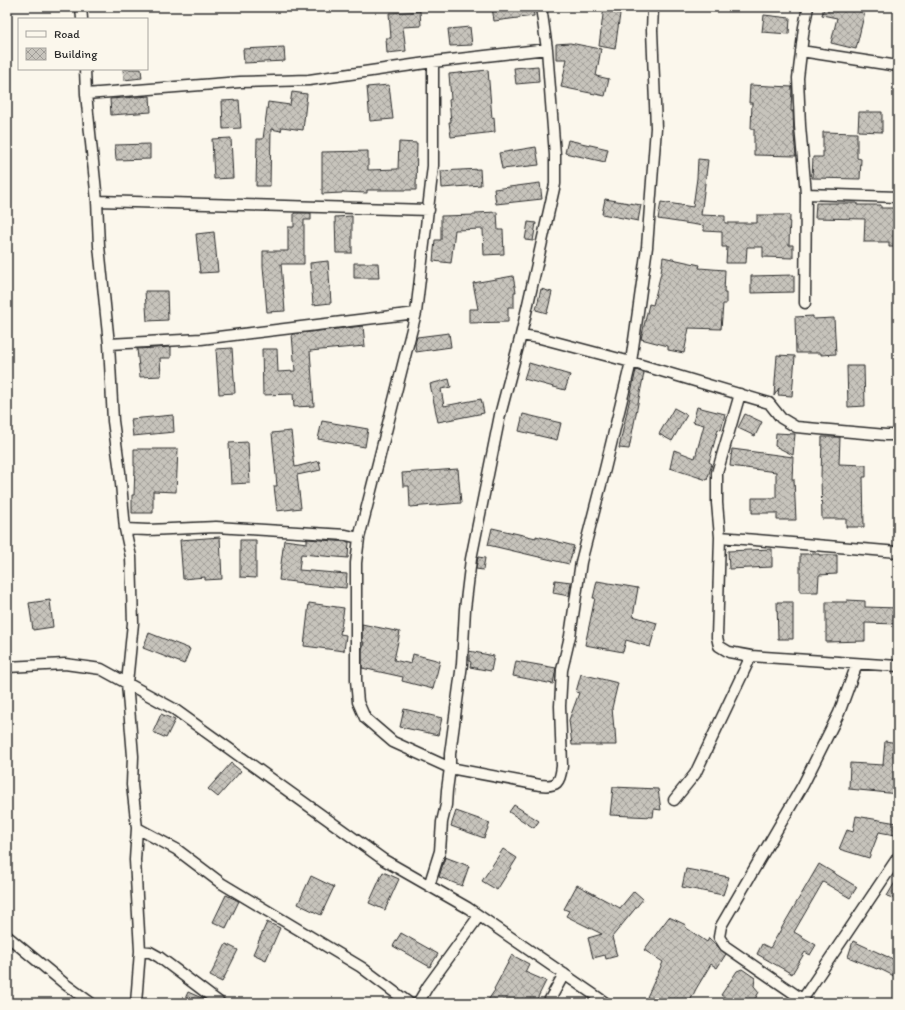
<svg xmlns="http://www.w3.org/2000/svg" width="905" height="1010" font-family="Itim,sans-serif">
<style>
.building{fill:url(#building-cross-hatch);stroke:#2b2b2b}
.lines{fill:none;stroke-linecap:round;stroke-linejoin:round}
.minor-casing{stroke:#2b2b2b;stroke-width:13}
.minor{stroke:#fbf7ec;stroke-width:10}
</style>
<defs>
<pattern id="building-cross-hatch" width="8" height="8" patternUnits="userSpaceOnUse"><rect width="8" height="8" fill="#c7c4bc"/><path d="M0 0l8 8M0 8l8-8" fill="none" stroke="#a29f99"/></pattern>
</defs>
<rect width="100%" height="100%" fill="#fbf7ec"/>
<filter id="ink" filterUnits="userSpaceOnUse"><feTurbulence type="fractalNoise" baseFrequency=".025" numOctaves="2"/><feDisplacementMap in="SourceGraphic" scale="8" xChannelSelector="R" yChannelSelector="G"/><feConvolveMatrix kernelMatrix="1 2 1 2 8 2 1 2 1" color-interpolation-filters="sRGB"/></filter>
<g filter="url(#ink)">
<path class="building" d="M492 7H533L534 16 494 21Z
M604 7H621L615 49 599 46Z
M824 7H866L856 49 831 43 837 18 822 15Z
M420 11 421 26 403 27 406 51 387 53 386 38H391L389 13Z
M764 15 790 18 789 34 762 32Z
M470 27 472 45 450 46 448 29Z
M570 43 601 49 596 76 609 79 605 96 561 87 567 59H556V44Z
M284 47 285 61 244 63 243 49Z
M538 66 539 82 516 84 514 68Z
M123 69H141L142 78 124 80Z
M488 70 492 118 494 117 495 132 451 137 449 122H451L449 100 451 99 449 74Z
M389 85 393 119 370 121 367 87Z
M750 85 792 87 791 111H793L794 136 796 156 754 155V129H751L752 103H749Z
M292 92 307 94 303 130 282 127 281 131 271 129 270 186H256L257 139H263L268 102 290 105Z
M150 96 151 112 111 115 110 99Z
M239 100 241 128 223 129 222 101Z
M859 112H882V132L858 131Z
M823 132 857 133V158L861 159 860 179 812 178 813 157H823Z
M231 138 233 178 214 179 212 139Z
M568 140 608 149 605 162 565 153Z
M399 142 417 143 416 190H367V193L342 192V193L322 194V152L368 151V170L398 169Z
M150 144V159L116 160 115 145Z
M536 147 539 165 502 169 499 153Z
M698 159 708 160 701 215 725 216V223H757V215H790L789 245H793V258L763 257V247H747L746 263H726L727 247H722V232L704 231V226L658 219 661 202 693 207 697 178Z
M480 169 481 185 442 188 441 171Z
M540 183 542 199 496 204 494 189Z
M605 199 641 205 638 221 602 214Z
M816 203H857V205H881V208H898V247H889V242H864L865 219 815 218Z
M497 212 498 230H503L504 254 484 255 483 229 455 230 451 263 433 261 435 240H441V216L476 215V213Z
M294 213H311V220H304V264H281L285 311 267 312 263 266V251H288V227H294Z
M352 216V253H336L335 217Z
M528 222 536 223 533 241 525 240Z
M214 232 218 272 200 273 196 234Z
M663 257 700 265 699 268 725 270 724 293H726V304H723L721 329 689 328 684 353 668 350V346L641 339 649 304 653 305 661 273Z
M328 261 331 303 313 305 310 263Z
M354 263H378L379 278H354Z
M794 275V292L751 293V276Z
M513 276 516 292H514V307H508V322L469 323V309H478L473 283Z
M541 289 552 292 547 313 536 310Z
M145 291H167L168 320 147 321Z
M813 316V319L834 318 836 354 821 355V353H796L795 317Z
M363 326 365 346 310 351 314 406 294 407 293 394 263 395 262 349H277L278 372 295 371 292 334Z
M449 333 451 347 416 352 415 344 417 337Z
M171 347V358H160L161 376 140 377 137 349Z
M232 348 235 393 219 394 216 349Z
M777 355 795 356 792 396 778 395 779 388 774 396Z
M529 363 570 375 565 390 524 379Z
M847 366H864L865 406 848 407Z
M636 370 644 373 629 449 619 448Z
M449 379 451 387 441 389 444 406 481 399 484 413 438 422 430 384Z
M697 407 725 414 721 430 718 429 709 462 712 464 707 480 670 468 674 450 695 458 704 425 693 422Z
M674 408 687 415 672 441 659 434Z
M523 414 561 423 557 440 519 431Z
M745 414 762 422 755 436 738 428Z
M173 415 174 432 133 436 131 419Z
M322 421 368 429 365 447 318 439Z
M291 431 295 467 319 461 321 470 297 475 301 508 277 511 274 486H277L272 433Z
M776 433 795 434 793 455 775 446Z
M822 437H840L839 464 866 465V477H863L864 527H846V519H822L821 477Z
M248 442 250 483 231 484 229 443Z
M134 449H178L176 492 153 491V513H132V495H134L135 466H134Z
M732 449 793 457 792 479H794L796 520H777V513H752V498H776V472L730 466Z
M458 469 461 503 410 507 409 486H403L402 473Z
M492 528 536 538V536L574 546 569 564 488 545Z
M220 537 222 579 205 580V577L183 579 180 540Z
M307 539 349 542 348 558 301 554 299 570 347 574 346 588 303 584V583L279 580 284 540 307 543Z
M240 540H256V578L240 577Z
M772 549V567L729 569 728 551Z
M800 554H819V555H837V574L819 575 818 592H800Z
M478 557 485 558 483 570 476 569Z
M555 580 571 582 569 596 553 593Z
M597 581 638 588 633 616 657 623 650 647 626 640 623 652 585 645 595 598H593Z
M50 600 53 627 33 630 29 603Z
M847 600 865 601V607L898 608V624L865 623V641L826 642V602H847Z
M777 602H793V639H778Z
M309 603 344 608 340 634 346 635 344 651 304 646Z
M362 624 400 632 394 660 411 664 413 654 440 661 433 689 402 681 403 677 362 668V650L364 642H362Z
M149 633 190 649 184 664 143 648Z
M469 651 494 656 491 671 470 667 471 662 469 661Z
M516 661 556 668 553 684 513 676Z
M581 674 618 683 612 708 614 729H615L616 745H572L569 720 579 693 576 692Z
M404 709 442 718 438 735 400 727Z
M161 714 175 720 166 738 153 732Z
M885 741 898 743V794L849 789 850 763 883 765Z
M231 763 241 771 218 797 208 789Z
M613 787 658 789 661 810 654 809 653 817 610 815Z
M514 805 539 821 534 828 509 812Z
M456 811 490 823 484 838 451 826Z
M856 816 897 823 895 835 879 832 869 858 839 849 847 830 853 832Z
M503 849 517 858 497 890 482 881Z
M445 857 469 866 462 886 439 877Z
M819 864 857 887 850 898 823 882 794 932 816 945 810 955 805 952 792 974 757 954 762 944 770 948Z
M686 869 729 877 723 895 682 887Z
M383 872 399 879 385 910 369 903Z
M311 876 334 887 321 915 298 904Z
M898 877V900L887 896Z
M577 885 620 908 634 891 643 899 612 937 617 956 606 959 605 955 593 958 588 938 602 934 566 916 569 911 564 909Z
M226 895 239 901 226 928 213 922Z
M669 917 686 925 685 927 707 942 709 938 726 954 717 968 711 964 696 989 689 1003H659L647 997 663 962 644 950Z
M267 922 280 928 266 960 253 954Z
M401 933 438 954 430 967 393 946Z
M853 941 888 957V956L898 963 896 977 878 968 877 969 848 957Z
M226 944 238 950 222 982 210 976Z
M512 955 529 964 525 972 546 981 535 1003H486L495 990 494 989Z
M742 969 755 978 754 986 759 992 753 1003H733L721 995 737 971Z
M188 992 204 999 209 1003H183Z"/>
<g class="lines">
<g class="minor-casing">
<path id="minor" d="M81 7 82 19
M541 7 547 49 555 155V184L521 335 540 338 631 362 769 403 781 418 796 427 886 435H898
M801 51 898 66
M85 69 86 94 97 201 99 246 109 344 113 421 120 472 125 529
M86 94 240 82 309 80 433 62 547 49
M806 194 800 126 798 78 804 27 808 7
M97 201 429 210
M805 303 806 194 898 197
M109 344 201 339 416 313
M740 394 717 473V503L720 537 717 637 719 646 729 652 751 656 898 666
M720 537 898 552
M359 538 416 313 433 166V62
M7 667 65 664 101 669 174 709 384 860 468 908 606 1003
M674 800 695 774 751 656
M137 828 176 849 221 883 361 967 409 1003
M429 886 440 851 442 822 446 805 447 790 450 768V754L462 664 465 609 471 559 500 415 521 335
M7 936 65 984 91 1003
M140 951 150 952 159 957 220 1003
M802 999 725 946 719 937 721 926 803 785 839 713 857 664
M136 1003 140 951 135 860 137 828 132 785 133 756 127 683 133 623 131 557 125 529 148 530 216 527 346 535 359 538 356 563V680L358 702 365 718 393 742 450 768 540 785C557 787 560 783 562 766L560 706 562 670 570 636 581 562 605 469 631 362 647 247 656 128 652 30 653 7
M418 1003 428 986 479 916
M548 1003 564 974
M800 1003 898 857"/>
</g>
<use href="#minor" class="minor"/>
</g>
</g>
<rect width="905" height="1010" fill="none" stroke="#fbf7ec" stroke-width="24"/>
<rect x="12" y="12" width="881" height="986" fill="none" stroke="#2b2b2b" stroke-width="1.5" filter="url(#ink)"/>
<rect x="18" y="18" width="130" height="52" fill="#fbf7ec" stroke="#a8a59f"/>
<rect x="26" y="31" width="20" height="6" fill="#fbf7ec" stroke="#a8a59f"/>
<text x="54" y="38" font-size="12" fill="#2b2b2b">Road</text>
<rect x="26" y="48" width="20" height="12" fill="url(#building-cross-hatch)" stroke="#a8a59f"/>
<text x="54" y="58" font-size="12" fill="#2b2b2b">Building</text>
</svg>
